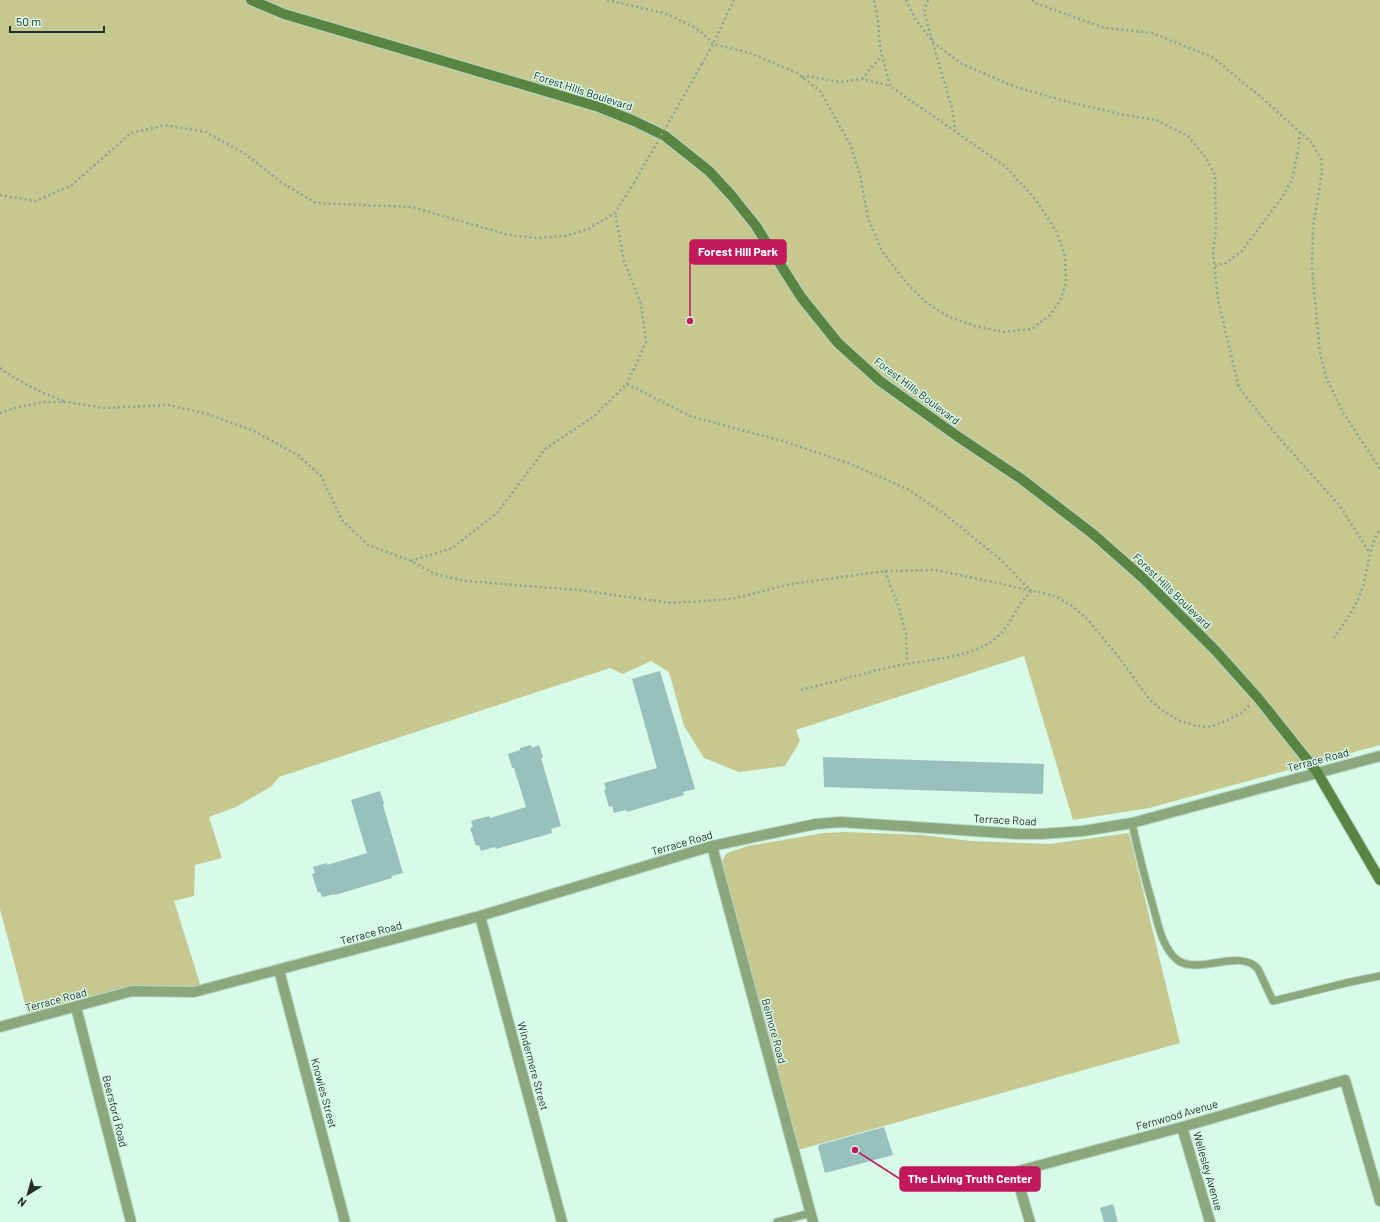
<svg xmlns="http://www.w3.org/2000/svg" width="1380" height="1222" font-family="Barlow,sans-serif">
<style>
.green{fill:#c7c790}
.building{fill:#98c0bc}
.lines{fill:none;stroke-linecap:round;stroke-linejoin:round}
.lane-casing{stroke:#b7d6c6;stroke-width:9}
.street-casing{stroke:#b7d6c6;stroke-width:12}
.secondary-casing{stroke:#b7d6c6;stroke-width:12}
.path{stroke:#8ba496;stroke-width:2.5;stroke-dasharray:2 3;stroke-linecap:butt}
.lane{stroke:#8ba87c;stroke-width:7}
.street{stroke:#8ba87c;stroke-width:10}
.secondary{stroke:#598441;stroke-width:10}
.path-bridge{stroke:#8ba496;stroke-width:2.5;stroke-dasharray:2 3;stroke-linecap:butt}
.labels{text-anchor:middle;stroke-width:3;stroke-linejoin:round;paint-order:stroke}
.street-label{font-size:11px;fill:#233029;stroke:#d8fae8}
.leader{fill:none;stroke:#c2185b;stroke-width:1.5}
.callout-dot{fill:#c2185b;stroke:#d8fae8;stroke-width:1.5}
.callout{fill:#c2185b;stroke:#c2185b;stroke-width:1.5}
.callout-label{font-size:12px;text-anchor:middle;font-weight:bold;fill:#fff}
</style>
<rect width="100%" height="100%" fill="#d8fae8"/>
<path class="green" d="M0 0H1380V745L1149 808 1073 820 1024 656 796 730 800 741 785 766 739 772 704 758 684 726 669 672 651 661 623 674 610 668 279 777 272 786 236 807 209 817 222 858 195 865 194 896 174 901 202 990 132 991 29 1019 0 909Z
M846 832 922 835 971 841 1049 844 1129 833 1180 1043 798 1150 721 866 723 859 727 853 748 846 824 833Z"/>
<path class="building" d="M660 671 695 789 683 792 684 795 627 812 626 810 614 813 612 806 609 807 604 790 606 789 604 783 657 768 632 679Z
M531 745 532 748 539 745 543 757 541 758 561 826 551 829 552 833 496 849 495 847 481 851 479 845 476 846 470 828 473 827 471 821 489 816 490 818 526 807 514 768H512L508 754 520 750V748Z
M823 757 1044 764 1043 794 824 787Z
M380 791 384 804 383 805 403 873 391 876 392 878 335 895V894L322 897 320 892 318 893 312 874 315 873 313 867 327 863V865L367 853 351 800Z
M884 1127 893 1155 825 1173 818 1147 819 1145Z
M1113 1204 1118 1222H1104L1100 1208Z"/>
<g class="lines">
<g class="lane-casing">
<path id="lane" d="M1132 823C1138 851 1145 879 1153 906 1158 924 1162 946 1176 959 1197 977 1240 947 1258 969L1273 1001 1350 982 1380 976
M777 1222 811 1213"/>
</g>
<g class="street-casing">
<path id="street" d="M712 846 813 1222
M480 916 562 1222
M279 970 345 1222
M76 1007 131 1222
M0 1027 132 991 194 992 480 916 712 846 816 824 841 822 1020 834H1041L1083 831 1132 823 1380 756
M1182 1127 1210 1222
M1030 1222 1015 1172 1182 1127 1345 1080 1380 1201"/>
</g>
<g class="secondary-casing">
<path id="secondary" d="M251 0 284 14 599 107 634 121 665 136 709 171 732 196 756 226 801 297 838 343 880 381 957 436 1020 478 1093 534 1144 579 1216 651 1258 698 1317 772 1380 880"/>
</g>
<path class="path" d="M607 0 667 14 692 26 704 34 713 44 750 53 797 73 820 91 850 144 860 175 868 218 882 251 905 281 924 301 949 317 975 326 1004 332 1032 329 1050 315 1060 301 1066 282 1065 256 1056 231 1036 200 1006 167 890 86
M906 0 915 19 933 42 962 64 1013 86 1068 102 1120 114 1156 120 1188 136 1206 158 1215 175 1216 230 1213 252 1218 300 1239 388 1279 438 1340 506 1370 553
M928 0 924 12 953 112 955 131
M1032 0 1035 3 1105 28 1152 33 1212 57 1262 98 1311 142 1321 159 1322 173 1313 227 1312 268 1320 353 1326 377 1344 414 1380 469
M702 64 713 44 734 0
M802 77 808 76 840 82 862 79 890 86 880 48 878 21 874 0
M862 79 882 55
M0 195 36 201 72 185 131 133 165 125 206 132 247 155 282 183 316 203 412 207 509 235 535 238 565 236 588 229 615 213 634 183
M1215 266 1226 263 1242 251 1283 196 1292 180 1298 151 1300 132
M0 368C20 382 41 393 64 401
M627 384 690 416 786 442 848 463 907 489 947 516 1000 559 1031 591
M0 413 15 408 43 402H67L104 408 169 405 207 414 252 430 298 455 321 476 342 520 368 545 411 561 435 574 466 581 579 590 671 603 732 599 791 584 885 571 935 570 984 580 1032 591 1040 592 1057 597 1072 606 1088 620 1117 655 1150 700 1163 711 1178 720 1197 726 1210 727 1226 721 1241 713 1250 705
M411 561 452 548 497 513 545 449 593 417 627 384 646 342 641 304 624 261 615 213
M885 571 898 605 906 634 907 663
M1334 638C1345 621 1358 605 1363 586 1368 567 1369 546 1380 529
M801 690C833 682 864 673 896 666 927 659 972 659 997 637 1012 625 1016 604 1031 592"/>
<use href="#lane" class="lane"/>
<use href="#street" class="street"/>
<use href="#secondary" class="secondary"/>
<path class="path-bridge" d="M634 183 702 64"/>
</g>
<g class="labels">
<g class="street-label">
<text transform="translate(583 91) rotate(18)" y="4">Forest Hills Boulevard</text>
<text transform="translate(917 391) rotate(37)" y="4">Forest Hills Boulevard</text>
<text transform="translate(1172 591) rotate(44)" y="4">Forest Hills Boulevard</text>
<text transform="translate(1318 760) rotate(-15)" y="4">Terrace Road</text>
<text transform="translate(1005 820) rotate(3)" y="4">Terrace Road</text>
<text transform="translate(682 843) rotate(-16)" y="4">Terrace Road</text>
<text transform="translate(371 933) rotate(-15)" y="4">Terrace Road</text>
<text transform="translate(56 1000) rotate(-15)" y="4">Terrace Road</text>
<text transform="translate(774 1031) rotate(75)" y="4">Belmore Road</text>
<text transform="translate(533 1066) rotate(75)" y="4">Windermere Street</text>
<text transform="translate(324 1093) rotate(75)" y="4">Knowles Street</text>
<text transform="translate(115 1111) rotate(76)" y="4">Beersford Road</text>
<text transform="translate(1177 1115) rotate(-16)" y="4">Fernwood Avenue</text>
<text transform="translate(1208 1171) rotate(74)" y="4">Wellesley Avenue</text>
</g>
</g>
<path class="leader" d="M690 321L690 252M855 1150L900 1179"/>
<g class="callout-dot">
<circle cx="690" cy="321" r="4"/>
<circle cx="855" cy="1150" r="4"/>
</g>
<g class="callout">
<rect x="690" y="240" width="96" height="24" rx="4"/>
<rect x="900" y="1167" width="140" height="24" rx="4"/>
</g>
<g class="callout-label">
<text x="738" y="256">Forest Hill Park</text>
<text x="970" y="1183">The Living Truth Center</text>
</g>
<g transform="translate(28 1194) rotate(217)" stroke="#d8fae8" stroke-width="3" paint-order="stroke">
<path d="M0-3L7 15L0 10L-7 15Z" fill="#233029"/>
<text y="-6" font-size="11" font-weight="bold" text-anchor="middle" fill="#233029">N</text>
</g>
<path d="M10 26v6h94v-6" fill="none" stroke="#233029" stroke-width="2"/>
<text x="16" y="26" font-size="12" fill="#233029" stroke="#d8fae8" stroke-width="3" paint-order="stroke">50 m</text>
</svg>
